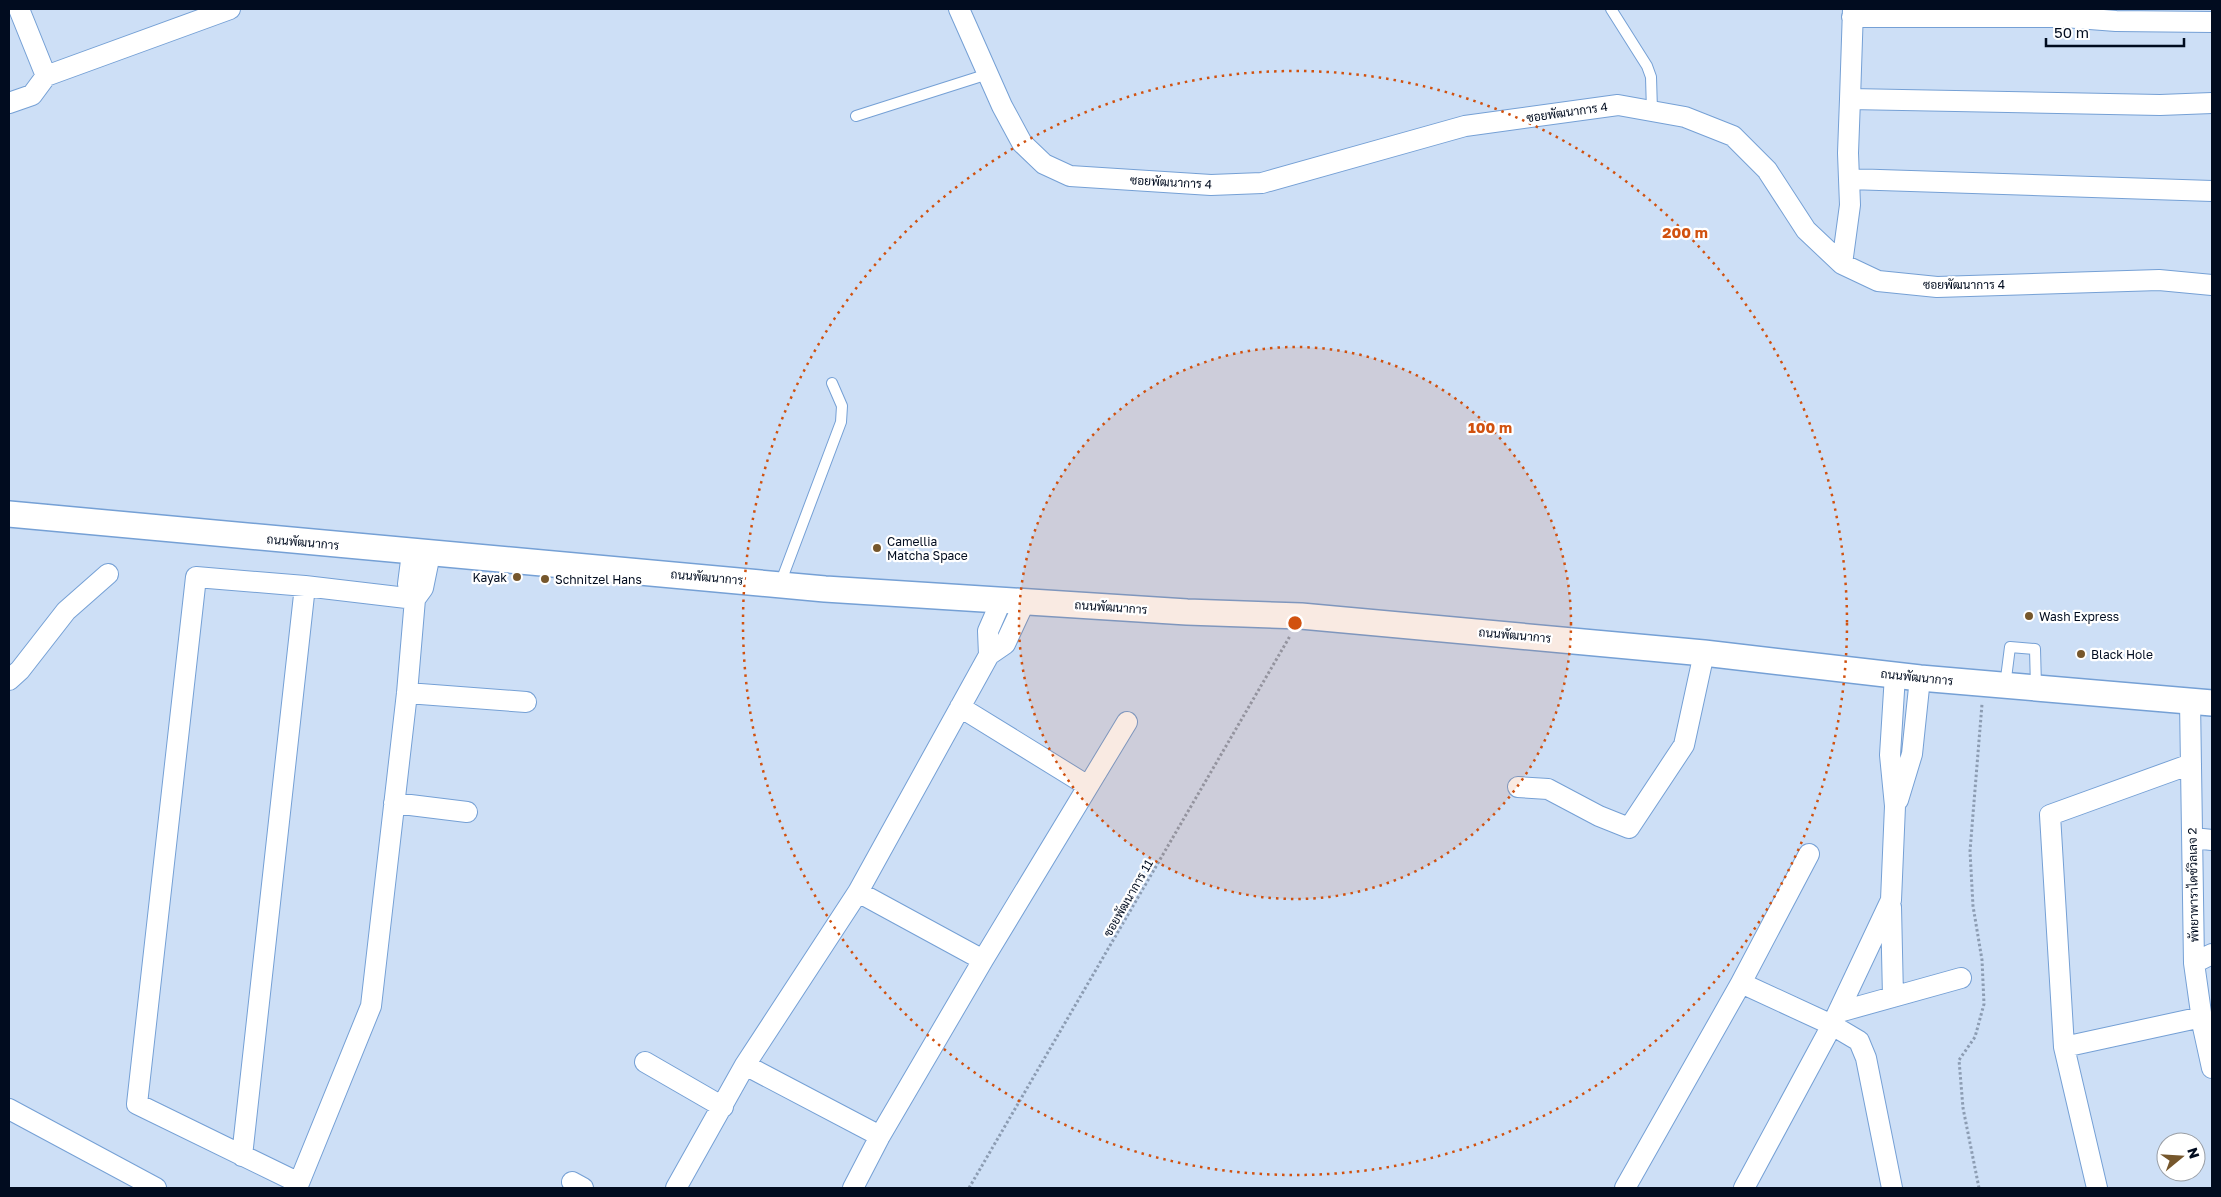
<svg xmlns="http://www.w3.org/2000/svg" width="2221" height="1197" viewBox="0 0 2221 1197" font-family="'Golos Text',Sarabun,sans-serif">
  <style>
    .lines { fill: none; stroke-linecap: round; stroke-linejoin: round }
    .service-casing { stroke: #75a0d5; stroke-width: 12 }
    .minor-casing { stroke: #75a0d5; stroke-width: 22 }
    .tertiary-casing { stroke: #75a0d5; stroke-width: 28 }
    .path { stroke: #8c9cb2; stroke-width: 3; stroke-dasharray: 2.5 2.5; stroke-linecap: butt }
    .service { stroke: #fff; stroke-width: 10 }
    .minor { stroke: #fff; stroke-width: 20 }
    .tertiary { stroke: #fff; stroke-width: 25 }
    .ring { fill: none; stroke: #d1510e; stroke-width: 2.5; stroke-dasharray: 2.5 5 }
    .poi-dot { fill: #76572c; stroke: #fff; stroke-width: 2 }
    .labels { text-anchor: middle; dominant-baseline: central; stroke-width: 4.5; stroke-linejoin: round; paint-order: stroke }
    .street-label { font-size: 12px; fill: #010c1f; stroke: #fff }
    .poi-label { font-size: 12px; fill: #010c1f; stroke: #fff; text-anchor: start }
    .centre { fill: #d1510e; stroke: #fff; stroke-width: 2.5 }
    .ring-label { font-size: 15px; text-anchor: middle; font-weight: bold; fill: #d1510e; stroke: #fff; stroke-width: 4.5; stroke-linejoin: round; paint-order: stroke }
  </style>
  <rect width="100%" height="100%" fill="#cddff6"/>
  <g class="lines">
    <!-- service casing -->
    <g class="service-casing">
      <path id="service" d="M1611 9 1647 66 1651 77 1652 111
        M856 116 988 74
        M780 584 841 422 842 406 832 383
        M2005 686 2010 647 2035 649 2036 687"/>
    </g>
    <!-- minor casing -->
    <g class="minor-casing">
      <path id="minor" d="M959 9 1002 106 1022 143 1044 164 1070 176 1211 185 1262 183 1465 126 1618 105 1685 117 1733 136 1767 170 1806 230 1842 264 1878 281 1937 287 2159 280 2212 285
        M1852 17H2064L2116 21 2212 22
        M46 76 230 9
        M1850 99 1853 9
        M9 103 32 95 46 76 19 9
        M1849 179 2212 191
        M1842 264 1850 205 1848 153 1850 99 2160 105 2212 103
        M412 553 408 584 415 599 423 588 430 554
        M1002 599 988 631 989 655 1005 644 1025 601
        M9 680 20 670 66 611 108 574
        M407 693 526 702
        M2190 701 2194 963 2203 1027 2212 1068
        M960 707 1088 786
        M1518 787 1548 789 1599 816 1629 828 1684 745 1704 653
        M1898 800 1912 754 1920 678
        M394 803 467 812
        M2193 838 2212 840
        M858 892 983 960
        M1891 907 1893 997
        M2194 963 2212 954
        M1741 983 1809 854
        M1839 1012 1961 978
        M2064 1047 2202 1017
        M645 1062 723 1107
        M745 1065 880 1136
        M9 1109 156 1188
        M242 1156 305 586
        M572 1182 583 1188
        M297 1188 299 1183 371 1006 407 693 415 599 305 586 196 577 137 1104 299 1183
        M676 1188 745 1065 858 892 989 655
        M853 1188 880 1136 983 960 1127 722
        M1625 1188 1741 983 1832 1025 1859 1041 1866 1058 1892 1188
        M1744 1188 1832 1025 1891 900 1895 806 1890 755 1895 675
        M2097 1188 2064 1047 2050 815 2191 764"/>
    </g>
    <!-- tertiary casing -->
    <g class="tertiary-casing">
      <path id="tertiary" d="M9 514 825 589 1187 612 1301 616 1704 653 1920 678 2212 703"/>
    </g>
    <!-- path -->
    <path class="path" d="M969 1188 1290 636
      M1979 1188 1963 1108 1959 1060 1975 1037 1984 1004 1982 960 1973 906 1970 851 1982 704"/>
    <!-- service -->
    <use href="#service" class="service"/>
    <!-- minor -->
    <use href="#minor" class="minor"/>
    <!-- tertiary -->
    <use href="#tertiary" class="tertiary"/>
  </g>
  <!-- distance rings -->
  <circle cx="1295" cy="623" r="276" fill="#d1510e" fill-opacity=".12"/>
  <g class="ring">
    <circle cx="1295" cy="623" r="276"/>
    <circle cx="1295" cy="623" r="552"/>
  </g>
  <!-- markers -->
  <g class="poi-dot">
    <circle cx="877" cy="548" r="5"/>
    <circle cx="517" cy="577" r="5"/>
    <circle cx="545" cy="579" r="5"/>
    <circle cx="2029" cy="616" r="5"/>
    <circle cx="2081" cy="654" r="5"/>
  </g>
  <g class="labels">
    <!-- street labels -->
    <g class="street-label">
      <text transform="translate(1567 112) rotate(-8)">ซอยพัฒนาการ 4</text>
      <text transform="translate(1171 182) rotate(3)">ซอยพัฒนาการ 4</text>
      <text x="1964" y="284">ซอยพัฒนาการ 4</text>
      <text transform="translate(303 542) rotate(5)">ถนนพัฒนาการ</text>
      <text transform="translate(707 577) rotate(5)">ถนนพัฒนาการ</text>
      <text transform="translate(1111 607) rotate(4)">ถนนพัฒนาการ</text>
      <text transform="translate(1515 635) rotate(5)">ถนนพัฒนาการ</text>
      <text transform="translate(1917 677) rotate(6)">ถนนพัฒนาการ</text>
      <text transform="translate(2193 885) rotate(-91)">พัทยาพาราไดซ์วิลเลจ 2</text>
      <text transform="translate(1128 898) rotate(-60)">ซอยพัฒนาการ 11</text>
    </g>
    <!-- poi labels -->
    <g class="poi-label">
      <text x="887" y="541">Camellia<tspan x="887" dy="14">Matcha Space</tspan></text>
      <text x="507" y="577" text-anchor="end">Kayak</text>
      <text x="555" y="579">Schnitzel Hans</text>
      <text x="2039" y="616">Wash Express</text>
      <text x="2091" y="654">Black Hole</text>
    </g>
  </g>
  <circle cx="1295" cy="623" r="8" class="centre"/>
  <g class="ring-label">
    <text x="1685" y="238">200 m</text>
    <text x="1490" y="433">100 m</text>
  </g>
  <!-- border -->
  <rect width="2221" height="1197" fill="none" stroke="#010c1f" stroke-width="20"/>
  <!-- north arrow -->
  <g transform="translate(2181 1157) rotate(72)"><circle r="24" fill="#ffffff" stroke="#999ea5"/>
  <path d="M0-4L9 19L0 12L-9 19Z" fill="#76572c"/>
  <text y="-8" font-size="14" font-weight="bold" text-anchor="middle" fill="#010c1f">N</text>
  </g>
  <!-- scale -->
  <path d="M2046 38v8h138v-8" fill="none" stroke="#010c1f" stroke-width="2.5"/>
  <text x="2054" y="38" font-size="15" fill="#010c1f" stroke="#ffffff" stroke-width="4" paint-order="stroke">50 m</text>
</svg>
